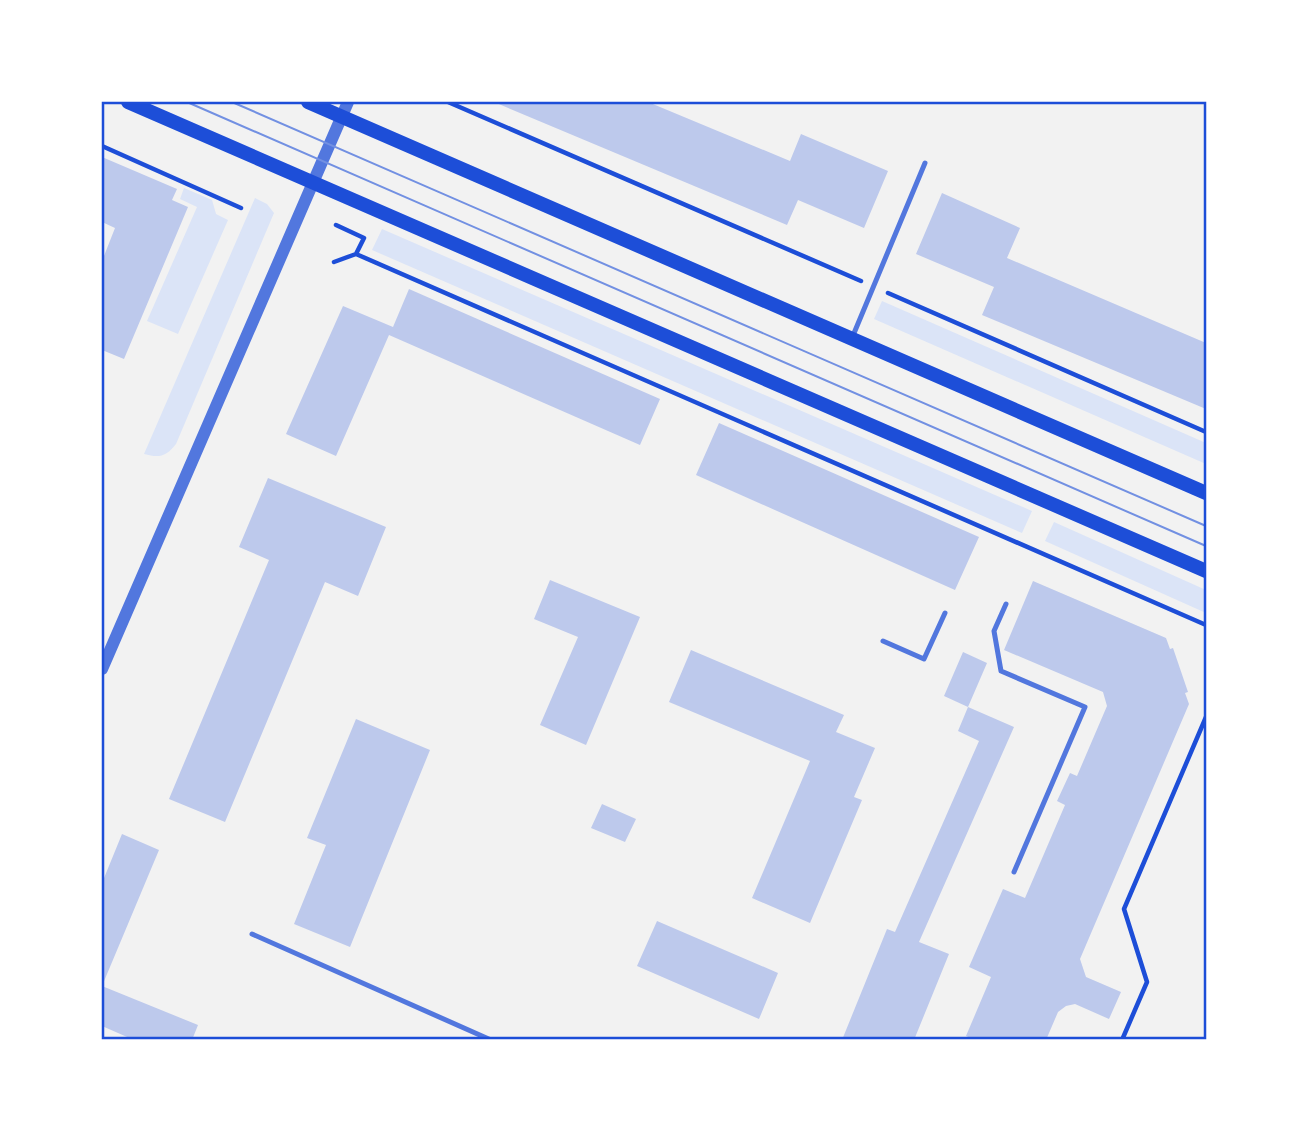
<svg xmlns="http://www.w3.org/2000/svg" width="1308" height="1141" viewBox="0 0 1308 1141" font-family="Barlow,sans-serif">
  <style>
    .green { fill: #dbe4f7 }
    .building { fill: #bdc9ec }
    .lines { fill: none; stroke-linecap: round; stroke-linejoin: round }
    .path { stroke: #1d4ed8; stroke-width: 4.5 }
    .service { stroke: #5277de; stroke-width: 5 }
    .tertiary { stroke: #5277de; stroke-width: 12 }
    .secondary { stroke: #1d4ed8; stroke-width: 14 }
    .tram { stroke: #7290e2; stroke-width: 2 }
    .neatline { fill: none; stroke: #1d4ed8; stroke-width: 2.5 }
  </style>
  <rect width="100%" height="100%" fill="#f2f2f2"/>
  <!-- green -->
  <path class="green" d="M184 188 212 200 216 214 228 220 178 334 147 321 197 207 180 199Z
    M255 198 267 204 274 213 176 444C166 457 159 458 144 454Z
    M382 229 1032 511 1022 533 372 250Z
    M882 301 1206 443V464L874 319Z
    M1054 522 1206 590V613L1045 541Z"/>
  <!-- building -->
  <path class="building" d="M494 102H648L790 161 801 134 888 171 864 228 798 200 787 225Z
    M102 157 177 189 172 200 188 207 124 359 102 350V261L115 228 102 222Z
    M942 193 1020 228 1007 258 1206 343V409L982 315 994 287 916 254Z
    M409 289 660 399 640 445 389 335 336 456 286 434 343 306 393 327Z
    M719 423 979 537 955 590 696 475Z
    M268 478 386 527 358 596 325 582 225 822 169 799 269 560 239 547Z
    M550 580 640 617 586 745 540 725 578 637 534 619Z
    M1033 581 1166 638 1170 649 1173 648 1188 692 1185 693 1189 704 1080 959 1086 977 1121 992 1109 1019 1075 1004 1066 1006 1058 1012 1046 1040H975L966 1036 991 977 969 967 1003 889 1025 898 1065 805 1057 801 1070 773 1077 776 1107 706 1103 692 1004 650Z
    M691 650 844 715 836 732 875 748 854 797 862 800 810 923 752 898 810 761 669 702Z
    M963 652 987 663 968 707 1014 727 919 942 949 954 914 1040H842L887 929 895 932 979 741 958 731 968 707 944 696Z
    M356 719 430 750 350 947 294 924 326 845 307 838Z
    M602 804 636 819 625 842 591 828Z
    M122 834 159 850 102 986 198 1025 192 1040H134L102 1026V883Z
    M657 921 778 973 759 1019 637 966Z"/>
  <g class="lines">
    <!-- path -->
    <path class="path" d="M448 102 861 281
      M102 146 241 208
      M336 225 364 238 356 254
      M334 262 356 254 1206 625
      M888 293 1206 432
      M1122 1040 1147 982 1124 909 1206 717"/>
    <!-- service -->
    <path class="service" d="M852 338 925 163
      M1006 604 994 631 1001 671 1085 707 1014 872
      M883 641 924 659 945 613
      M252 934 491 1040"/>
    <!-- tertiary -->
    <path class="tertiary" d="M102 669 348 102"/>
    <!-- secondary -->
    <path class="secondary" d="M128 102 1206 571
      M308 102 1206 493"/>
    <!-- tram -->
    <path class="tram" d="M187 102 1206 546
      M232 102 1206 526"/>
  </g>
  <!-- border -->
  <rect width="1308" height="1141" fill="none" stroke="#ffffff" stroke-width="206"/>
  <rect x="103" y="103" width="1102" height="935" class="neatline"/>
</svg>
